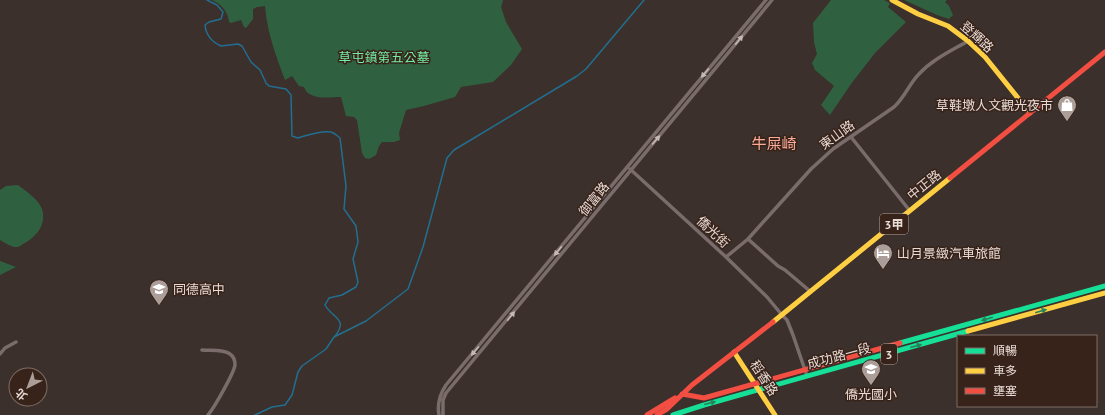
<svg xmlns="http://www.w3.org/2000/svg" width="1105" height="415" viewBox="0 0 1105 415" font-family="'PT Sans','Noto Sans TC',sans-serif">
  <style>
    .green { fill: #2f6141 }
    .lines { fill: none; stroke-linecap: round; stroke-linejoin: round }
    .stream { stroke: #226f91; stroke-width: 1.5 }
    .street { stroke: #7b6c6c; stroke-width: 3.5 }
    .fast { stroke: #16e098; stroke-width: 5 }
    .slow { stroke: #ffcf43; stroke-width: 5 }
    .jam { stroke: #f24e42; stroke-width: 5 }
    .oneway { fill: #c7b9b5 }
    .oneway2 { fill: #268259 }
    .labels { text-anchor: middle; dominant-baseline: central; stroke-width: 3; stroke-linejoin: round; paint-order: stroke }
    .shield { fill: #37231a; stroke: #b3a39c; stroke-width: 1 }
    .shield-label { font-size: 12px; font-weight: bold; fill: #e8dad4 }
    .street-label { font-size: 13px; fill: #e8dad4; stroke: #37231a }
    .park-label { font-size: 13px; fill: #72eda3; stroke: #37231a }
    .poi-label { font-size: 13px; fill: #e8dad4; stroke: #37231a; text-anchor: start }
    .quarter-label { font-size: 15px; fill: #feac9a; stroke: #37231a }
  </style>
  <rect width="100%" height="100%" fill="#3b302b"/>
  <!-- green -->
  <path class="green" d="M212 0H503L501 7 506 22 522 49 511 65 493 82 461 87 455 97 424 106 406 110 399 133 400 140 394 142H382L379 146 376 155 369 159 365 158 362 153 357 120 354 117 346 116 341 97C329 97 309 101 304 87L299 86 292 76 285 80C276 56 267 32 265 6L257 7 253 9V19L246 28 244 27 241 20 231 23 229 22C228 11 221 4 212 0Z
    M831 0H884L890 3 888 7 906 22 875 53 851 84 830 115 821 105 834 86 815 70 812 63 817 54 814 42 813 23Z
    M904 0H947L945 2 949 6 953 15 949 19 937 15Z
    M18 185C26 191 39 200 42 209 47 225 36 237 23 244 21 245 19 247 17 247 12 248 4 242 0 240V190L6 186Z
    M0 261 16 267 0 275Z"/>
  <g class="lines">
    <!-- stream -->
    <path class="stream" d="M207 0 217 5 223 12 221 19 209 22 205 25C206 35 212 42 221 46L238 44 242 46 251 62 260 70 266 83 269 86 286 89 291 95 292 136 298 138C308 135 321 130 331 132 335 133 337 136 340 138L346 186 344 209 356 226 358 242 353 259 358 282 356 287 342 295 329 298 325 305C332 318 349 319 335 336
      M255 415 272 407 285 405 292 395 298 372 302 366 326 349 334 337 366 321 408 289 423 247 447 158 454 150 577 76 586 69 644 0"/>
    <!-- street -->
    <path class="street" d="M851 137 910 211
      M630 169 726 257 767 297 782 315 787 320 793 335 807 376
      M748 239 778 266 785 270 811 292
      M726 257 748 239 811 169 833 149 894 107C905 97 909 84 919 74 933 59 951 51 968 41
      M202 350C210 351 223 349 230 354 233 356 235 360 235 365 234 373 214 408 208 415
      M0 354 5 348 16 342
      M439 415C437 404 440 394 446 385L766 0
      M443 415V400L446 393 772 0"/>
    <!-- fast -->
    <path class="fast" d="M900 343 1105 286
      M673 415 704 405 968 331"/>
    <!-- slow -->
    <path class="slow" d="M892 0 918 14 948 26 968 41 985 57 1030 113
      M773 322 950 178
      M968 331 1105 293
      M734 352 775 415"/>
    <!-- jam -->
    <path class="jam" d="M950 178 1105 52
      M682 394 704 398 900 343
      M647 415 675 398
      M657 415 667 409 692 385 773 322"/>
  </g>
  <!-- one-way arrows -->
  <defs><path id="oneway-solid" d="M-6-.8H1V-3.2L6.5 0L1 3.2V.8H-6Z"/></defs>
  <g class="oneway">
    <use href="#oneway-solid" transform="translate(739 40) rotate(-51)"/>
    <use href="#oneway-solid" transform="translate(705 73) rotate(130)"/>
    <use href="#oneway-solid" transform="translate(656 140) rotate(-49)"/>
    <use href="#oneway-solid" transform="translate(558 251) rotate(129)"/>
    <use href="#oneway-solid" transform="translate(511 316) rotate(-51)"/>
    <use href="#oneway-solid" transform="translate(475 351) rotate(130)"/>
  </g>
  <g class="oneway2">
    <use href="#oneway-solid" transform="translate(1041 311) rotate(-16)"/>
    <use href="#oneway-solid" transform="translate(987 319) rotate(164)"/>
    <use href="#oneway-solid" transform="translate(916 346) rotate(-15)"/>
    <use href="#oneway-solid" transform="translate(710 403) rotate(-15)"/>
  </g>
  <!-- icons -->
  <defs>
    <g id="shop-pin" transform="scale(1)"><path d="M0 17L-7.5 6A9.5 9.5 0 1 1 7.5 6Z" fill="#ab9e99" stroke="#37231a"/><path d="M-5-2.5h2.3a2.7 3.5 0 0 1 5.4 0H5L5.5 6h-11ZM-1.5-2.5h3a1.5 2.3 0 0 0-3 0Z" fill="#fff"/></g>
    <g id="hotel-pin" transform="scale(1)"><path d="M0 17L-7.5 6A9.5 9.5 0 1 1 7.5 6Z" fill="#ab9e99" stroke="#37231a"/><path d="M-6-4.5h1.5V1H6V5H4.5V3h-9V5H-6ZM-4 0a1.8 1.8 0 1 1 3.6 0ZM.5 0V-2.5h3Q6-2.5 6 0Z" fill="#fff"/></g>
    <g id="school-pin" transform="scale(1)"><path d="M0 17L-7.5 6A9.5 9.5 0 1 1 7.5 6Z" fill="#ab9e99" stroke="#37231a"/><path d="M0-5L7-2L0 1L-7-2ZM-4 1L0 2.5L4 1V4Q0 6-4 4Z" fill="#fff"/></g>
  </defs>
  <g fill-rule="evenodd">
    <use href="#shop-pin" x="1067" y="105"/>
    <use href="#hotel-pin" x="883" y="253"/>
    <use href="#school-pin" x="159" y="289"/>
    <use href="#school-pin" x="871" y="369"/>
  </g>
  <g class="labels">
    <!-- shield labels -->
    <g class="shield">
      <rect x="880" y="214" width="28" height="20" rx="3"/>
      <rect x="881" y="344" width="16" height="20" rx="3"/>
    </g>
    <g class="shield-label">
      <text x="894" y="224">3甲</text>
      <text x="889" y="354">3</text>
    </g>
    <!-- street labels -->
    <g class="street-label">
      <text transform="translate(977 37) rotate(42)">登輝路</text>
      <text transform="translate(837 135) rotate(-36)">東山路</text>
      <text transform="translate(924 185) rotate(-39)">中正路</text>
      <text transform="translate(594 199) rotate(-51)">御富路</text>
      <text transform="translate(713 232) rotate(43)">僑光街</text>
      <text transform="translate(839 356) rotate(-15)">成功路一段</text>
      <text transform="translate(764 378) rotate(57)">稻香路</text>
    </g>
    <!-- park labels -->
    <g class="park-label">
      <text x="384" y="57">草屯鎮第五公墓</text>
    </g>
    <!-- poi labels -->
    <g class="poi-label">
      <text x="1053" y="105" text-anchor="end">草鞋墩人文觀光夜市</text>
      <text x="897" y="253">山月景緻汽車旅館</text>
      <text x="173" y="289">同德高中</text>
      <text x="871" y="394" text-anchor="middle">僑光國小</text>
    </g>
    <!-- quarter labels -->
    <g class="quarter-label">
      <text x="774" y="143">牛屎崎</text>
    </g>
  </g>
  <!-- legend -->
  <rect x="957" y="335" width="140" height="72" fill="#37231a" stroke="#7e6c64"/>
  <rect x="965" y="348" width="20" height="6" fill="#16e098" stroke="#7e6c64"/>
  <text x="993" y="355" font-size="12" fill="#e8dad4">順暢</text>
  <rect x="965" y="368" width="20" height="6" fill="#ffcf43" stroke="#7e6c64"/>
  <text x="993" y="375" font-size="12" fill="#e8dad4">車多</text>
  <rect x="965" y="388" width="20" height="6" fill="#f24e42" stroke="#7e6c64"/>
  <text x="993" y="395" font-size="12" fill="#e8dad4">壅塞</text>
  <!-- north arrow -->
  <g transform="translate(28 387) rotate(222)"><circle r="19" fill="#37231a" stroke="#7e6c64"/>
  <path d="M0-3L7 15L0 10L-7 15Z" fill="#ab9e99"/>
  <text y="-6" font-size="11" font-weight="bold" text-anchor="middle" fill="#e8dad4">北</text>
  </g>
</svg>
